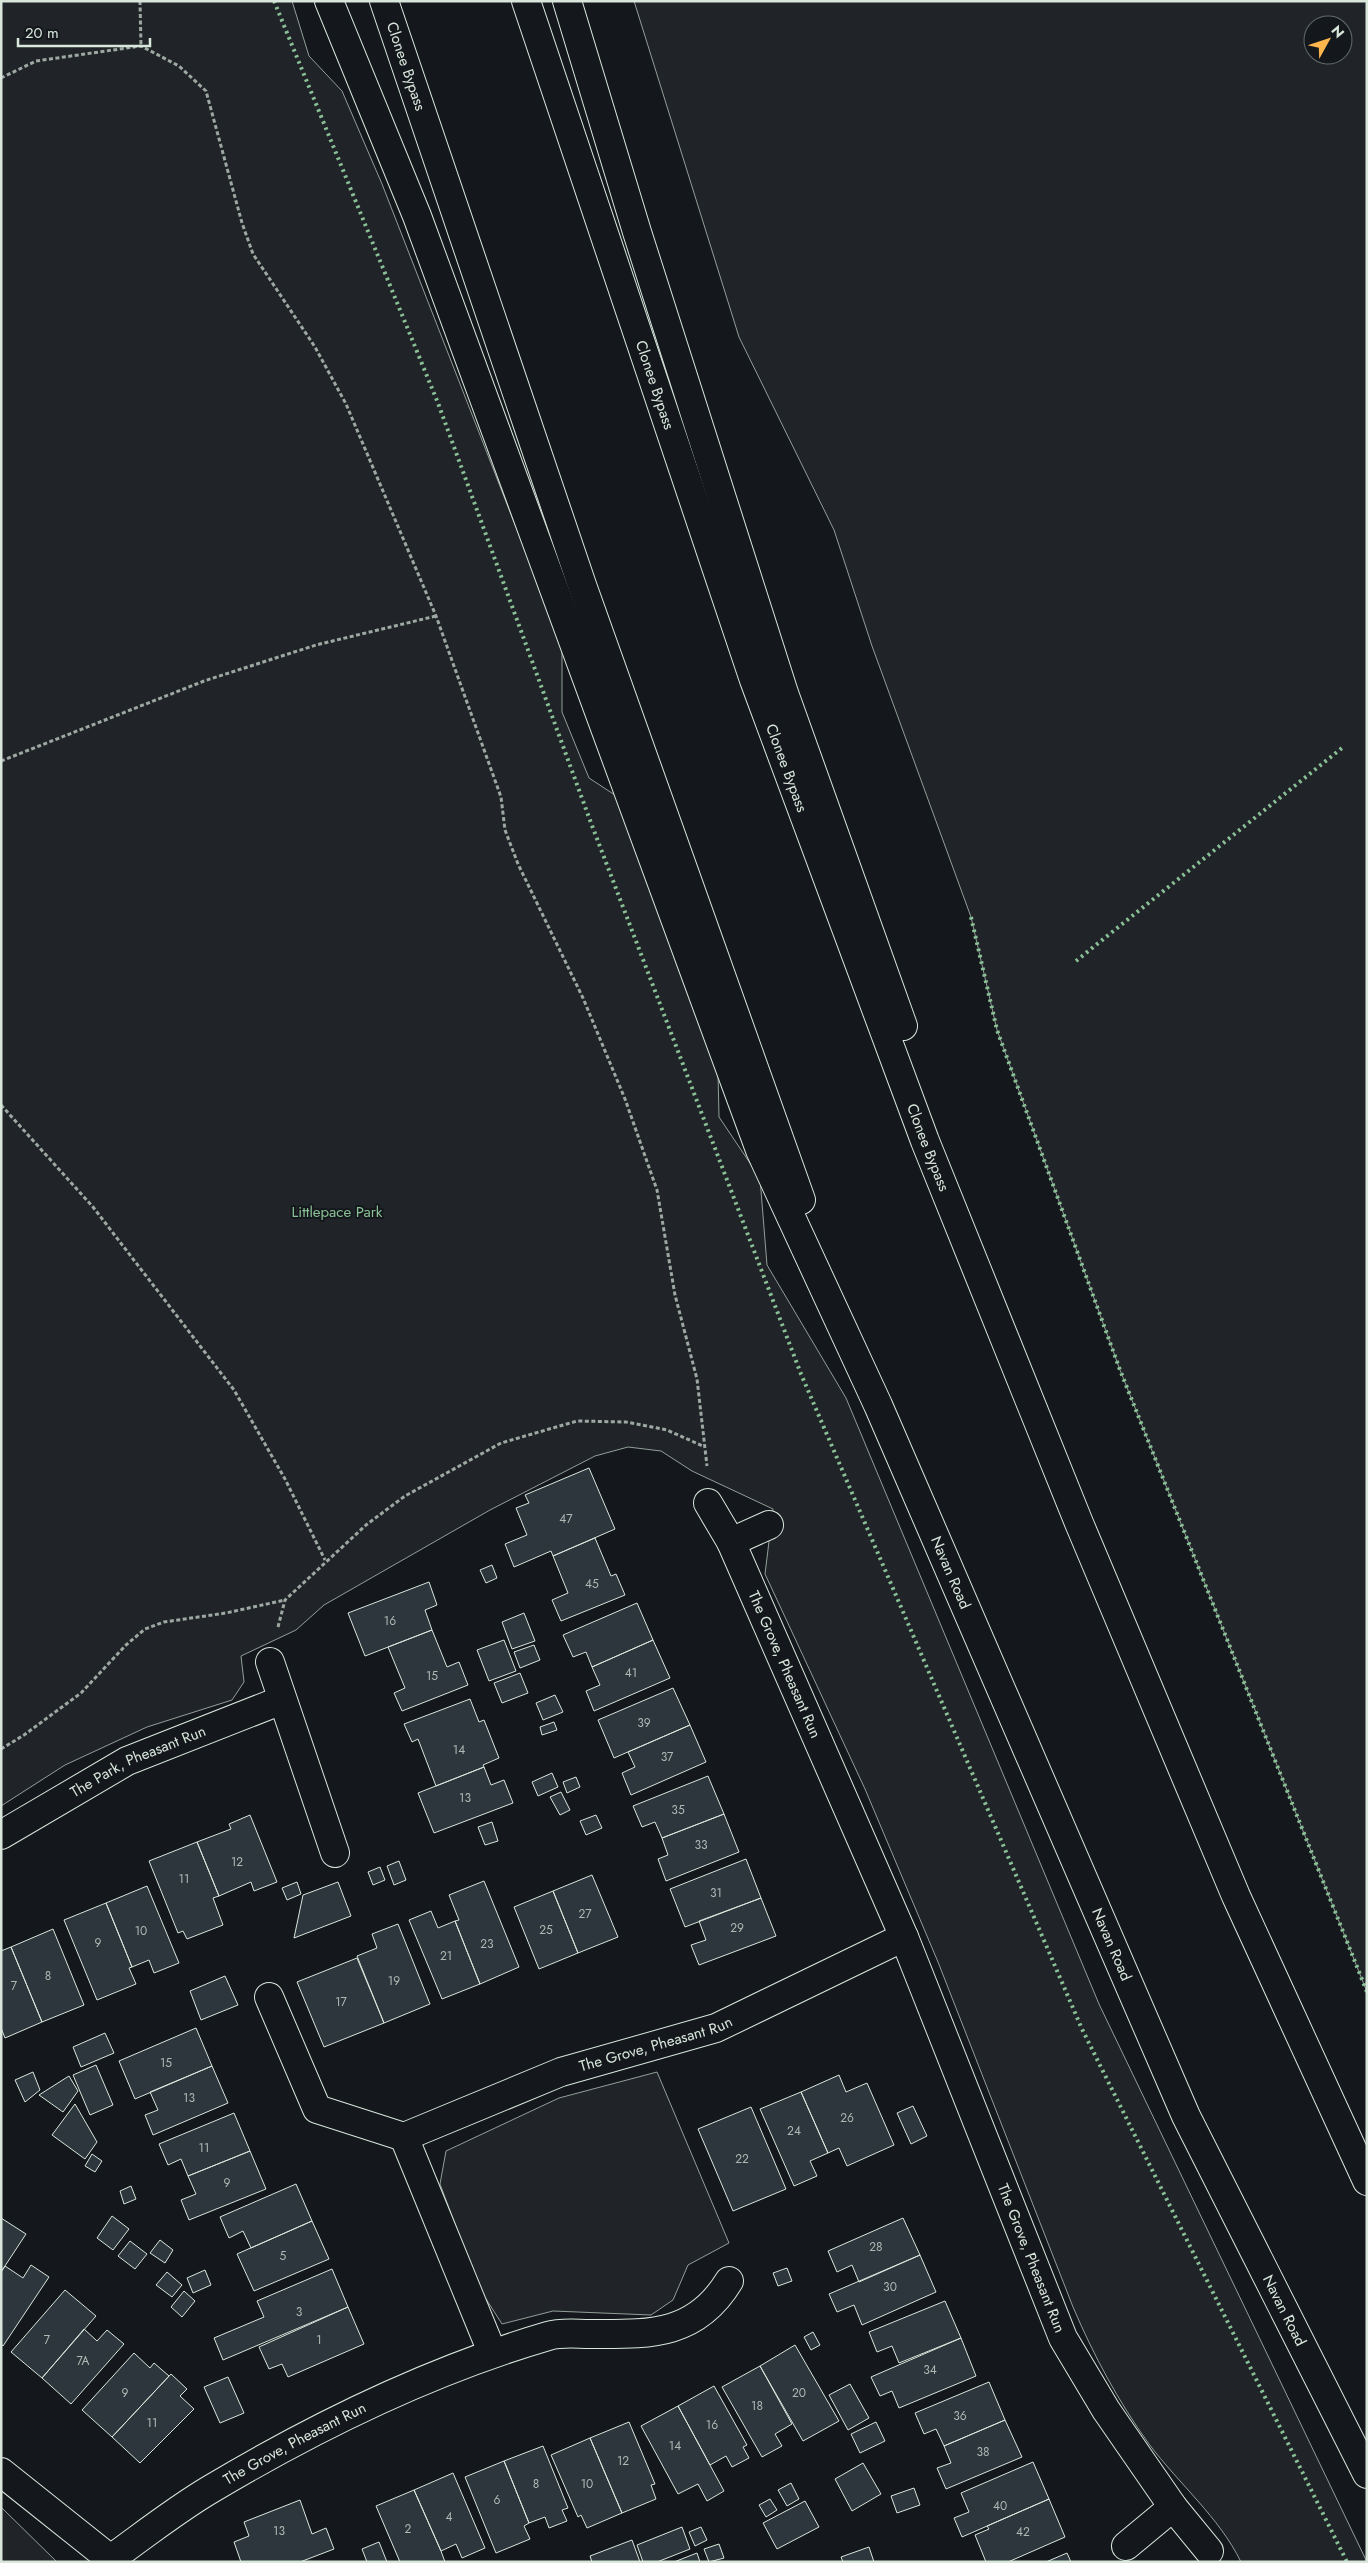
<svg xmlns="http://www.w3.org/2000/svg" width="1368" height="2563" viewBox="0 0 1368 2563" font-family="Jost,sans-serif">
  <style>
    .green { fill: #202428; stroke: #939e99; fill-rule: evenodd }
    .building { fill: #2c363c; stroke: #d8e6dc }
    .lines { fill: none; stroke-linecap: round; stroke-linejoin: round }
    .minor-casing { stroke: #d8e6dc; stroke-width: 30 }
    .highway-casing { stroke: #d8e6dc; stroke-width: 30 }
    .path { stroke: #9da8a2; stroke-width: 3; stroke-dasharray: 4 2.5; stroke-linecap: butt }
    .minor { stroke: #14181c; stroke-width: 28 }
    .highway { stroke: #14181c; stroke-width: 28 }
    .hedge { stroke: #8ac095; stroke-width: 4; stroke-dasharray: 2.5 4; stroke-linecap: butt }
    .labels { text-anchor: middle; dominant-baseline: central; stroke-width: 4; stroke-linejoin: round; paint-order: stroke }
    .number-label { font-size: 12px; fill: #adbab4 }
    .street-label { font-size: 15px; fill: #d8e6dc; stroke: #14181c }
    .park-label { font-size: 15px; fill: #8ac095; stroke: #14181c }
  </style>
  <rect width="100%" height="100%" fill="#14181c"/>
  <!-- green -->
  <path class="green" d="M1 1H292L309 56 342 91 382 184 562 645V712L589 778 621 799 718 1073 719 1117 760 1178 767 1265 846 1398 1099 2004 1367 2562H1241C1219 2517 1179 2484 1149 2444 1118 2401 1094 2356 1073 2307L938 1962 865 1789 765 1574 773 1509 692 1471 661 1451 628 1447 595 1456 490 1510 324 1605 296 1630 241 1656 244 1682 232 1700 147 1727 65 1765 1 1806Z
    M634 1H1367V1992L1120 1370 997 1030 971 917 872 646 834 530 739 337ZM1313 25H1343V55H1313Z
    M657 2072 729 2243 688 2265 673 2300 651 2315 553 2311 502 2324 479 2288 440 2184 446 2151 559 2098Z
    M1 2508H2L57 2562H1Z"/>
  <!-- building -->
  <path class="building" d="M589 1468 615 1529 553 1556 551 1551 514 1567 505 1544 527 1535 516 1508 529 1503 525 1495Z
    M595 1538 611 1576 616 1574 625 1595 561 1621 552 1600 568 1593 553 1556Z
    M492 1565 497 1578 486 1583 480 1570Z
    M429 1582 437 1605 425 1610 432 1630 365 1656 348 1613Z
    M637 1603 653 1640 592 1667 586 1652 573 1657 563 1635Z
    M524 1613 535 1641 512 1649 502 1622Z
    M432 1630 447 1667 459 1662 468 1685 402 1711 394 1693 405 1688 388 1647Z
    M504 1640 516 1671 489 1681 477 1650Z
    M653 1640 670 1678 594 1711 586 1691 600 1685 592 1667Z
    M534 1645 540 1660 520 1668 514 1652Z
    M520 1673 528 1693 502 1703 494 1683Z
    M673 1688 690 1725 614 1758 598 1720Z
    M555 1695 563 1712 543 1720 536 1703Z
    M470 1699 479 1722 484 1720 499 1758 483 1765 484 1767 436 1786 418 1739 412 1742 404 1724Z
    M554 1722 557 1730 542 1735 540 1727Z
    M690 1725 706 1762 631 1795 622 1773 635 1767 628 1752Z
    M484 1767 491 1785 504 1780 513 1803 434 1833 418 1793Z
    M552 1773 558 1787 538 1796 532 1782Z
    M708 1776 724 1814 662 1838 655 1822 642 1827 633 1806Z
    M576 1777 580 1787 567 1793 563 1782Z
    M561 1792 570 1810 560 1815 550 1797Z
    M724 1814 739 1852 666 1881 658 1859 668 1855 662 1838Z
    M250 1815 277 1882 254 1891 251 1882 219 1896 197 1842 231 1829 229 1824Z
    M596 1815 602 1828 586 1835 580 1821Z
    M492 1822 498 1841 485 1845 478 1827Z
    M197 1842 219 1896 213 1898 223 1925 187 1939 183 1931 178 1933 149 1861Z
    M746 1859 761 1898 685 1927 670 1889Z
    M399 1861 406 1880 394 1885 387 1866Z
    M380 1867 385 1880 373 1885 368 1872Z
    M592 1875 618 1937 578 1953 553 1891Z
    M484 1881 519 1967 480 1984 455 1921 459 1920 449 1895Z
    M297 1882 301 1894 287 1900 282 1888Z
    M338 1882 351 1916 294 1938 303 1895Z
    M147 1886 179 1963 154 1973 149 1960 132 1967 106 1903Z
    M553 1891 578 1953 539 1969 514 1907Z
    M761 1898 776 1936 699 1965 691 1945 706 1940 699 1921Z
    M106 1903 132 1967 129 1968 136 1984 97 2000 64 1920Z
    M431 1911 438 1928 455 1921 480 1984 442 1999 409 1920Z
    M398 1924 430 2004 384 2023 357 1956 377 1948 372 1934Z
    M53 1929 84 2005 42 2022 11 1947Z
    M11 1947 42 2022 5 2038 1 2028V1951Z
    M357 1958 384 2023 324 2047 297 1982Z
    M225 1976 238 2005 201 2020 190 1991Z
    M196 2028 212 2066 135 2099 119 2061Z
    M105 2033 114 2053 81 2067 73 2047Z
    M96 2065 113 2105 90 2115 73 2075Z
    M212 2066 228 2103 153 2135 145 2115 158 2110 150 2092Z
    M33 2072 40 2090 25 2102 15 2080Z
    M839 2075 846 2092 867 2083 894 2145 847 2166 839 2148 828 2153 801 2092Z
    M69 2076 78 2091 63 2112 39 2095Z
    M801 2092 828 2153 810 2161 817 2176 794 2186 760 2109Z
    M75 2104 97 2142 85 2159 52 2135Z
    M913 2106 927 2136 911 2144 897 2113Z
    M751 2107 786 2189 733 2211 698 2129Z
    M234 2113 250 2151 188 2176 181 2159 168 2165 159 2144Z
    M250 2151 266 2189 189 2220 181 2200 196 2194 188 2176Z
    M92 2154 102 2161 95 2172 85 2166Z
    M296 2184 312 2221 251 2248 243 2231 229 2238 220 2217Z
    M131 2186 136 2199 124 2204 120 2191Z
    M112 2216 129 2229 113 2250 97 2238Z
    M1 2218 26 2234 1 2272Z
    M903 2218 920 2255 859 2282 852 2265 837 2272 828 2251Z
    M312 2221 329 2259 254 2291 237 2254Z
    M160 2240 173 2250 165 2263 150 2253Z
    M130 2241 147 2254 135 2269 118 2256Z
    M920 2255 936 2292 862 2325 854 2305 837 2312 829 2294Z
    M31 2265 49 2277 3 2346 1 2344V2272L5 2266 23 2278Z
    M787 2268 792 2281 778 2286 773 2273Z
    M332 2269 348 2307 223 2360 214 2338 264 2317 257 2301Z
    M205 2270 211 2285 193 2293 187 2278Z
    M167 2272 182 2285 172 2297 156 2285Z
    M65 2290 96 2316 42 2378 11 2352Z
    M184 2291 195 2301 182 2317 171 2307Z
    M945 2301 961 2338 899 2363 892 2346 877 2352 869 2332Z
    M348 2307 364 2344 288 2377 282 2364 269 2369 259 2347Z
    M84 2329 97 2341 107 2330 124 2344 71 2404 42 2378Z
    M813 2332 820 2345 811 2350 804 2337Z
    M961 2338 976 2376 899 2408 892 2391 880 2396 871 2377Z
    M795 2345 839 2421 803 2441 760 2366Z
    M134 2353 150 2368 154 2363 169 2376 112 2437 82 2410Z
    M760 2366 792 2424 775 2434 782 2446 762 2457 722 2387Z
    M171 2374 187 2389 180 2396 194 2409 140 2463 112 2437Z
    M228 2377 244 2413 220 2423 204 2387Z
    M989 2382 1005 2420 944 2446 936 2429 924 2434 915 2413Z
    M850 2384 869 2418 848 2430 829 2395Z
    M714 2386 747 2445 743 2447 749 2458 732 2467 726 2456 710 2465 678 2406Z
    M678 2406 724 2491 707 2501 698 2484 678 2494 641 2426Z
    M1005 2420 1022 2457 946 2489 937 2468 951 2463 944 2446Z
    M629 2422 655 2484 651 2485 656 2499 622 2513 590 2438Z
    M876 2422 885 2441 860 2453 851 2434Z
    M590 2438 622 2513 587 2528 581 2515 578 2517 551 2455Z
    M543 2446 568 2508 562 2510 567 2521 549 2528 545 2517 529 2523 504 2461Z
    M504 2461 529 2523 524 2526 530 2539 496 2553 465 2477Z
    M1033 2462 1049 2499 962 2537 954 2518 969 2512 961 2493Z
    M863 2463 881 2494 852 2511 835 2479Z
    M453 2473 485 2548 462 2558 456 2544 441 2551 414 2490Z
    M791 2483 799 2499 787 2506 778 2490Z
    M914 2488 920 2505 897 2513 891 2496Z
    M414 2490 441 2551 445 2562H400L376 2506Z
    M770 2499 777 2510 766 2517 759 2505Z
    M1049 2499 1065 2537 1008 2562H986L975 2535 989 2529 987 2526Z
    M300 2500 312 2534 326 2528 334 2549 300 2562H241L234 2542 249 2536 244 2522Z
    M805 2501 819 2527 777 2549 763 2523Z
    M682 2527 690 2549 657 2562H643L637 2545Z
    M701 2527 707 2540 695 2546 689 2532Z
    M632 2540 640 2562H592L590 2556Z
    M379 2542 387 2562H367L362 2549Z
    M719 2544 724 2558 709 2562 704 2549Z
    M869 2547 874 2562H843L841 2557Z
    M697 2553 700 2562H674Z
    M1067 2553 1071 2562H1046Z"/>
  <g class="lines">
    <!-- minor casing -->
    <g class="minor-casing">
      <g id="minor">
        <path id="s1" d="M708 1503 731 1542 904 1937 1063 2338 1106 2410 1173 2507 1209 2551"/>
        <path d="M731 1542 769 1525"/>
        <path d="M270 1662 335 1853"/>
        <path id="s2" d="M1 1835 127 1761 282 1700"/>
        <path id="s3" d="M269 1997 317 2109 404 2137 561 2072 716 2028 904 1937"/>
        <path d="M404 2137 492 2352"/>
        <path d="M1 2472 114 2562"/>
        <path d="M1126 2546 1173 2507"/>
        <path id="s4" d="M112 2558C144 2535 177 2509 211 2489 315 2427 432 2370 548 2336 561 2332 576 2334 590 2334 648 2334 695 2337 729 2281"/>
      </g>
    </g>
    <!-- highway casing -->
    <g class="highway-casing">
      <g id="highway">
        <path id="s5" d="M329 1 417 216 760 1150 878 1405 1186 2116 1367 2474"/>
        <path id="s6" d="M384 1 582 585 801 1200"/>
        <path id="s7" d="M526 1 754 680 925 1141 1079 1523 1236 1896 1367 2181"/>
        <path d="M567 1 637 232 784 693 903 1026"/>
      </g>
    </g>
    <!-- path -->
    <path class="path" d="M140 1 141 46
      M1 78 36 61 141 46 179 66 206 91 242 223 253 254 315 347 346 404 436 616 501 797 505 830 518 864 583 998 625 1099 657 1190 675 1295 697 1379 707 1466
      M1 761 204 681 316 645 436 616
      M1 1105 93 1207 234 1390 285 1479 325 1560
      M278 1627 285 1600 366 1525 405 1496 501 1443 577 1421 626 1422 667 1430 705 1447
      M1 1749 24 1735 81 1693 126 1645 145 1629 164 1622 226 1613 285 1600"/>
    <!-- minor -->
    <use href="#minor" class="minor"/>
    <!-- highway -->
    <use href="#highway" class="highway"/>
    <!-- hedge -->
    <path class="hedge" d="M274 1 438 403 591 823 801 1374 1082 2029 1347 2562
      M971 917 997 1030 1120 1370 1367 1992
      M1076 961 1342 748"/>
  </g>
  <g class="labels">
    <!-- number labels -->
    <g class="number-label">
      <text x="566" y="1519">47</text>
      <text x="592" y="1584">45</text>
      <text x="390" y="1621">16</text>
      <text x="631" y="1673">41</text>
      <text x="432" y="1676">15</text>
      <text x="644" y="1723">39</text>
      <text x="459" y="1750">14</text>
      <text x="667" y="1757">37</text>
      <text x="465" y="1798">13</text>
      <text x="678" y="1810">35</text>
      <text x="701" y="1845">33</text>
      <text x="237" y="1862">12</text>
      <text x="184" y="1879">11</text>
      <text x="716" y="1893">31</text>
      <text x="585" y="1914">27</text>
      <text x="737" y="1928">29</text>
      <text x="546" y="1930">25</text>
      <text x="141" y="1931">10</text>
      <text x="98" y="1943">9</text>
      <text x="487" y="1944">23</text>
      <text x="446" y="1956">21</text>
      <text x="48" y="1976">8</text>
      <text x="394" y="1981">19</text>
      <text x="14" y="1986">7</text>
      <text x="341" y="2002">17</text>
      <text x="166" y="2063">15</text>
      <text x="189" y="2098">13</text>
      <text x="847" y="2118">26</text>
      <text x="794" y="2131">24</text>
      <text x="204" y="2148">11</text>
      <text x="742" y="2159">22</text>
      <text x="227" y="2183">9</text>
      <text x="876" y="2247">28</text>
      <text x="283" y="2256">5</text>
      <text x="890" y="2287">30</text>
      <text x="299" y="2312">3</text>
      <text x="47" y="2340">7</text>
      <text x="319" y="2340">1</text>
      <text x="83" y="2361">7A</text>
      <text x="930" y="2370">34</text>
      <text x="125" y="2393">9</text>
      <text x="799" y="2393">20</text>
      <text x="757" y="2406">18</text>
      <text x="960" y="2416">36</text>
      <text x="152" y="2423">11</text>
      <text x="712" y="2425">16</text>
      <text x="675" y="2446">14</text>
      <text x="983" y="2452">38</text>
      <text x="623" y="2461">12</text>
      <text x="536" y="2484">8</text>
      <text x="587" y="2484">10</text>
      <text x="497" y="2500">6</text>
      <text x="1000" y="2506">40</text>
      <text x="449" y="2517">4</text>
      <text x="408" y="2529">2</text>
      <text x="279" y="2531">13</text>
      <text x="1023" y="2532">42</text>
    </g>
    <!-- street labels -->
    <g class="street-label">
      <text stroke="none"><textPath href="#s6" startOffset="69">Clonee Bypass</textPath></text>
      <text stroke="none"><textPath href="#s7" startOffset="405">Clonee Bypass</textPath></text>
      <text stroke="none"><textPath href="#s7" startOffset="810">Clonee Bypass</textPath></text>
      <text stroke="none"><textPath href="#s7" startOffset="1215">Clonee Bypass</textPath></text>
      <text stroke="none"><textPath href="#s5" startOffset="1691">Navan Road</textPath></text>
      <text stroke="none"><textPath href="#s1" startOffset="179">The Grove, Pheasant Run</textPath></text>
      <text stroke="none"><textPath href="#s2" startOffset="156">The Park, Pheasant Run</textPath></text>
      <text stroke="none"><textPath href="#s5" startOffset="2096">Navan Road</textPath></text>
      <text stroke="none"><textPath href="#s3" startOffset="482">The Grove, Pheasant Run</textPath></text>
      <text stroke="none"><textPath href="#s1" startOffset="822">The Grove, Pheasant Run</textPath></text>
      <text stroke="none"><textPath href="#s5" startOffset="2501">Navan Road</textPath></text>
      <text stroke="none"><textPath href="#s4" startOffset="216">The Grove, Pheasant Run</textPath></text>
    </g>
    <!-- park labels -->
    <g class="park-label">
      <text x="337" y="1212">Littlepace Park</text>
    </g>
  </g>
  <!-- border -->
  <rect width="1368" height="2563" fill="none" stroke="#d8e6dc" stroke-width="5"/>
  <!-- north arrow -->
  <g transform="translate(1328 40) rotate(50)"><circle r="24" fill="#14181c" stroke="#626a69"/>
  <path d="M0-4L9 19L0 12L-9 19Z" fill="#ffb74d"/>
  <text y="-8" font-size="14" font-weight="bold" text-anchor="middle" fill="#d8e6dc">N</text>
  </g>
  <!-- scale -->
  <path d="M18 38v8h132v-8" fill="none" stroke="#d8e6dc" stroke-width="2.5"/>
  <text x="25" y="38" font-size="15" fill="#d8e6dc" stroke="#14181c" stroke-width="4" paint-order="stroke">20 m</text>
</svg>
